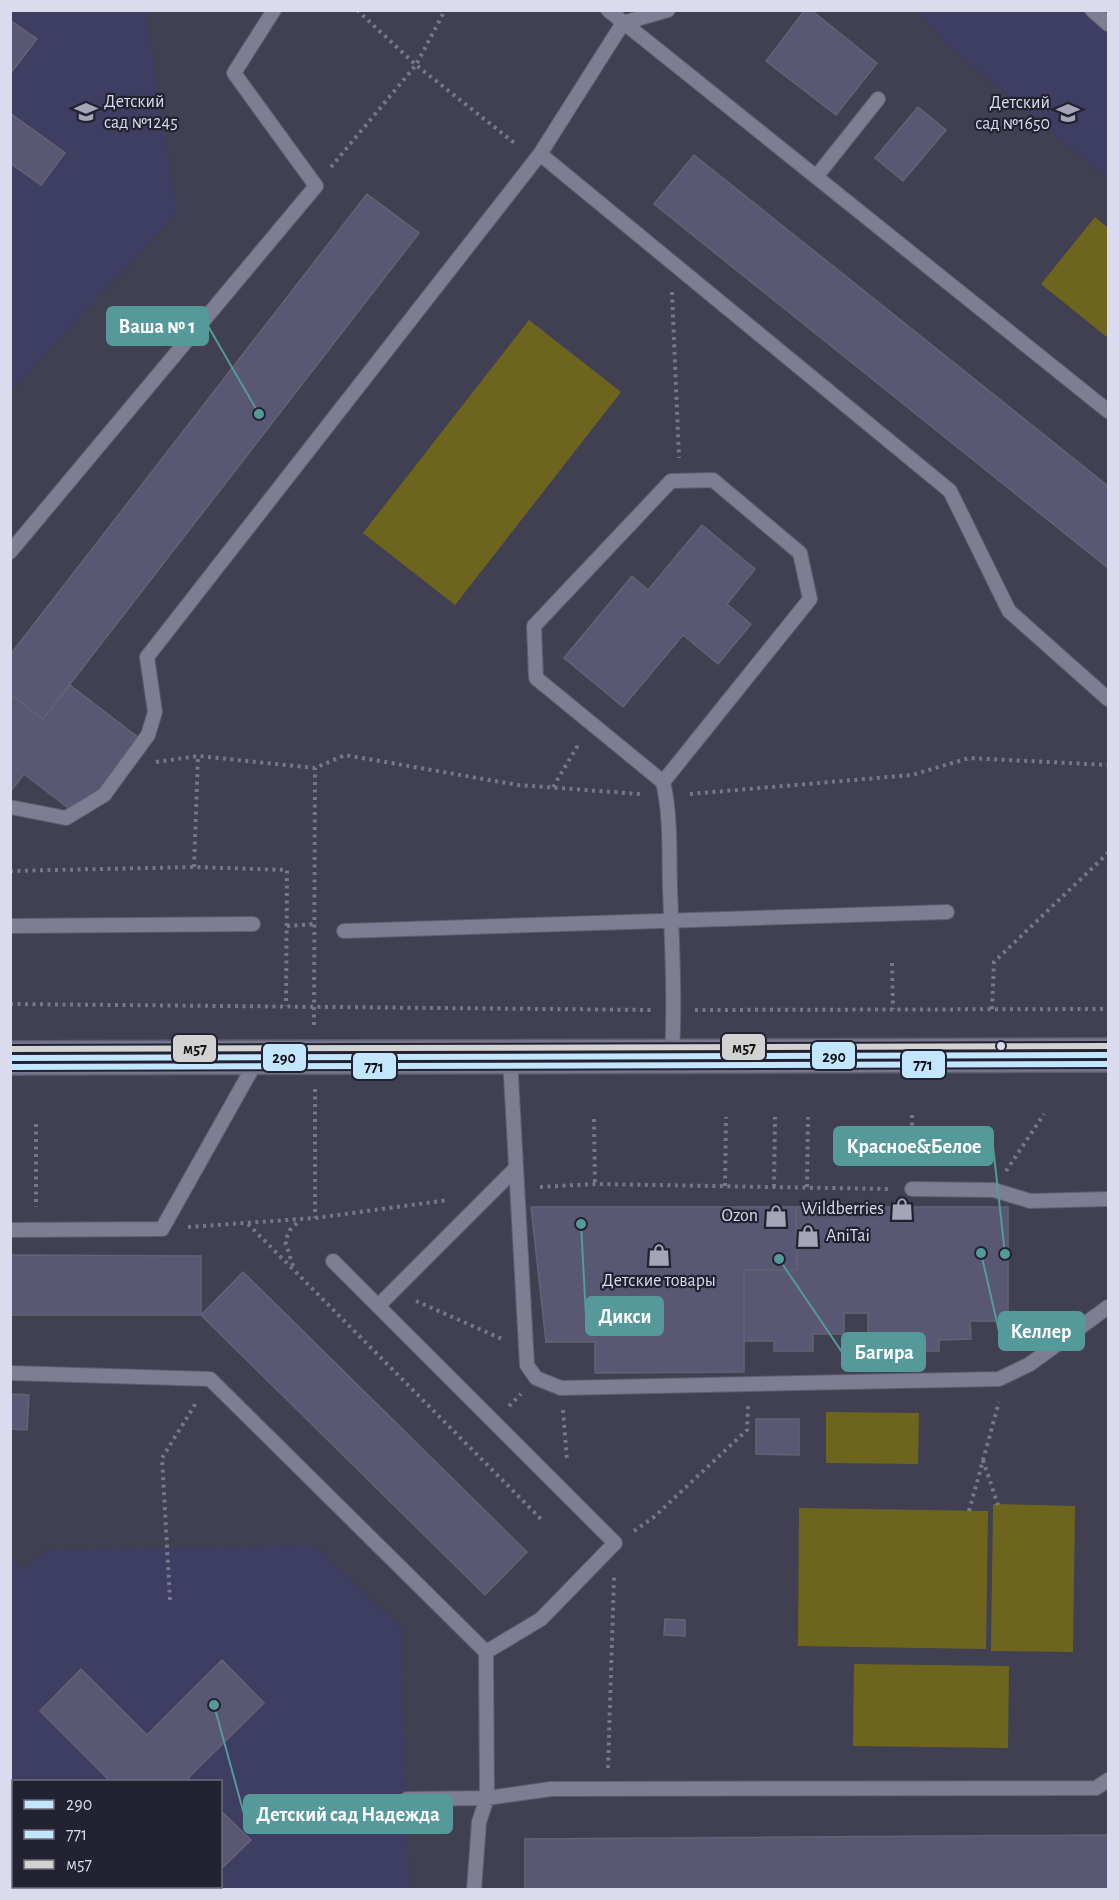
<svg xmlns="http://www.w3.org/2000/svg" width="1119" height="1900" viewBox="0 0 1119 1900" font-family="'Alegreya Sans',sans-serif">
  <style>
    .built { fill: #3e3e62; fill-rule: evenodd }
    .green { fill: #6d651e }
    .building { fill: #5a5775; stroke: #636372; stroke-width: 1.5 }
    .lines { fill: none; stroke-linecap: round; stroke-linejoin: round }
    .lane-casing { stroke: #5d5e6d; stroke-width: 16 }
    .secondary-casing { stroke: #5d5e6d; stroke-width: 36 }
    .path { stroke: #777789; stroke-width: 4; stroke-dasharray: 3 4.5; stroke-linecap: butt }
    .lane { stroke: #7d7d94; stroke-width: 14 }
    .secondary { stroke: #77768f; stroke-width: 33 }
    .bus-1-casing { stroke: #222231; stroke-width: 10 }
    .bus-2-casing { stroke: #222231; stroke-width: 10 }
    .bus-3-casing { stroke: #222231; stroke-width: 10 }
    .bus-1 { stroke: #c2e6ff; stroke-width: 6 }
    .bus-2 { stroke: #c2e6ff; stroke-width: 6 }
    .bus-3 { stroke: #d2d2d2; stroke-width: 6 }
    .bus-dot { fill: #dadbef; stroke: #222231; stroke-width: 2 }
    .labels { text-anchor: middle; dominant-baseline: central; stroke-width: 4.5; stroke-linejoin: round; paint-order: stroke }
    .poi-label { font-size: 18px; fill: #dadbef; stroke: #222231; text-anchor: end }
    .leader { fill: none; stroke: #56999b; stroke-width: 2 }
    .callout-dot { fill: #56999b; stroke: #222231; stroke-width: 2 }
    .callout { fill: #56999b; stroke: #56999b; stroke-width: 2 }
    .callout-label { font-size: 20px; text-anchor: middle; font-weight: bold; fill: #fff }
    .line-badge { stroke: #222231; stroke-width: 2 }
    .pale-badge-label { font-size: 16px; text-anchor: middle; font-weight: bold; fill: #111 }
  </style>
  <rect width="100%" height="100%" fill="#404052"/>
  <!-- built -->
  <path class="built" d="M11 11H146L177 213 11 391Z
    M918 11H1108V180L948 46Z
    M314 1545 402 1628 409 1889H11L10 1557 24 1570 47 1550ZM14 1782H220V1886H14Z"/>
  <!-- green -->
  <path class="green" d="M1095 217 1108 228V338L1041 284Z
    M529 320 621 392 455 605 363 533Z
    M826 1412 919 1413 918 1464 826 1463Z
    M993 1504 1075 1506 1073 1652 991 1651Z
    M799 1508 988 1511 986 1649 798 1646Z
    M854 1664 1009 1666 1008 1748 853 1746Z"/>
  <!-- building -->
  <path class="building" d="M805 10H811L877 63 836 115 766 61Z
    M10 20 37 39 10 74Z
    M918 107 946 130 903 181 875 158Z
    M10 113 65 153 41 185 10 163Z
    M694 155 1108 486V568L654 204Z
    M367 194 419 233 43 719 10 694V655Z
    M702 525 755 569 727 604 751 624 718 664 683 635 623 707 564 658 632 576 648 590Z
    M70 685 140 739 80 817 24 774 10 792V694L43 719Z
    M531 1207H796L797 1270H744V1372L595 1373V1342H546Z
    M796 1207H1008V1321H970L971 1339 939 1340V1351H901V1335H868V1313H844V1334H813V1351H774V1341H744V1270H797Z
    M10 1255 201 1256V1315H10Z
    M243 1272 527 1552 485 1595 201 1315Z
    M10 1394 29 1395 27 1430 10 1429Z
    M756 1419H799V1455L756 1454Z
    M665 1619 685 1620V1636L664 1635Z
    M222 1660 264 1703 188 1778 191 1782H111L40 1711 81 1669 147 1735Z
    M220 1810 251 1840 220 1870Z
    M1108 1835V1890H525V1839Z"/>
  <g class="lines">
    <!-- lane casing -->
    <g class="lane-casing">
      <path id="lane" d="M608 10 1108 411
        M1092 10 1108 24
        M540 154 950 491 1009 611 1108 699
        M816 177 878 99
        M10 552 316 186 234 73 274 10
        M663 782 536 678 534 626 671 481 713 480 800 553 810 599 663 782C671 816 669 854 670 888 672 944 675 1000 672 1055
        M10 807 66 818 104 795 148 735 155 712 147 657 540 154 623 23 668 10
        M10 926 253 924
        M344 931 947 912
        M510 1058 527 1365 536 1378 561 1388 999 1379 1030 1364 1108 1307
        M912 1189 994 1190 1030 1201 1108 1199
        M10 1230 162 1229 257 1060
        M333 1261 615 1543 541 1619 486 1652
        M378 1306 516 1168
        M10 1373 210 1379 486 1652 487 1798 479 1822 474 1890
        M407 1799 487 1798 551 1789 1096 1788 1108 1780"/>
    </g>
    <!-- secondary casing -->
    <g class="secondary-casing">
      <path id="secondary" d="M10 1058 1108 1055"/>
    </g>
    <!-- path -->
    <path class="path" d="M357 10 416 65 517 145
      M331 167 416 65 445 10
      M672 292 679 458
      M156 762 198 756 315 768 345 755 518 785 640 794
      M553 787 580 742
      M690 794 912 775 969 758 1108 765
      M194 867 198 756
      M10 871 194 867 287 870 286 1006
      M287 926 314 924
      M892 963 893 1009
      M10 1004 652 1010
      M992 1009 994 962 1108 853
      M695 1010 1108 1009
      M314 1025 315 768
      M315 1089V1218
      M912 1115V1166
      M594 1119 595 1184
      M36 1124V1207
      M1006 1171 1044 1114
      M725 1186 726 1117
      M540 1187 595 1184 889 1189
      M774 1187 775 1117
      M807 1187 808 1117
      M248 1224 541 1519
      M188 1227 315 1218 449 1200
      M293 1266 285 1241 290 1230 300 1220
      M416 1301 502 1339
      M509 1406 521 1394
      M563 1410 567 1460
      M983 1460 998 1505
      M969 1511 999 1402
      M634 1531 654 1517 747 1430 748 1406
      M170 1600 162 1458 196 1403
      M608 1768 614 1577"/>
    <!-- lane -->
    <use href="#lane" class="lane"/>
    <!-- secondary -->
    <use href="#secondary" class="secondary"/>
    <!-- bus-1 casing -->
    <g class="bus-1-casing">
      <path id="bus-1" d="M10 1058 1108 1055"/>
    </g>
    <!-- bus-2 casing -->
    <g class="bus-2-casing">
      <path id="bus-2" d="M10 1067 1108 1064"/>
    </g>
    <!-- bus-3 casing -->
    <g class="bus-3-casing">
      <path id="bus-3" d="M10 1049 1108 1046"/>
    </g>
    <!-- bus-1 -->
    <use href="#bus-1" class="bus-1"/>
    <!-- bus-2 -->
    <use href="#bus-2" class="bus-2"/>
    <!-- bus-3 -->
    <use href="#bus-3" class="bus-3"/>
  </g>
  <!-- icons -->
  <defs>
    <g id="school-bare" transform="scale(1.8)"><path d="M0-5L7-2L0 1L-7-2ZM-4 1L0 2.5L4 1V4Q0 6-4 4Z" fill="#a4a5b8" stroke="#222231" stroke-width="2.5" paint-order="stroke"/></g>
    <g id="shop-bare" transform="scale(1.8)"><path d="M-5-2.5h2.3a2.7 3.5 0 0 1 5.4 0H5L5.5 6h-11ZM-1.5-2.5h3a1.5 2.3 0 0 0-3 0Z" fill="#a4a5b8" stroke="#222231" stroke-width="2.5" paint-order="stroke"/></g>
  </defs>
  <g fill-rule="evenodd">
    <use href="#school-bare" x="86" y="112"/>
    <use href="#school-bare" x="1068" y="113"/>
    <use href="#shop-bare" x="902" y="1209"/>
    <use href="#shop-bare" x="776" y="1216"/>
    <use href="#shop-bare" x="808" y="1236"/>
    <use href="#shop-bare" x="659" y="1255"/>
  </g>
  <!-- markers -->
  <circle class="bus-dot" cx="1001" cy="1046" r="5"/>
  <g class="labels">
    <!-- poi labels -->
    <g class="poi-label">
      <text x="104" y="102" text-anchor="start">Детский<tspan x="104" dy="21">сад №1245</tspan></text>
      <text x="1050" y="103">Детский<tspan x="1050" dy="21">сад №1650</tspan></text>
      <text x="884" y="1209">Wildberries</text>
      <text x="758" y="1216">Ozon</text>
      <text x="826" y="1236" text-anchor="start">AniTai</text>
      <text x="659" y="1281" text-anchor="middle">Детские товары</text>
    </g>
  </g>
  <!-- callouts -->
  <path class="leader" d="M259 414L208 326M1005 1254L993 1146M581 1224L586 1316M981 1253L999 1331M779 1259L842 1352M214 1705L244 1814"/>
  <g class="callout-dot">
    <circle cx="259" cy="414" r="6"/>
    <circle cx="1005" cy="1254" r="6"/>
    <circle cx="581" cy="1224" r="6"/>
    <circle cx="981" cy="1253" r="6"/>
    <circle cx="779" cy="1259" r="6"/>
    <circle cx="214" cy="1705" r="6"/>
  </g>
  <g class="callout">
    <rect x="107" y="307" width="101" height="38" rx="6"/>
    <rect x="834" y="1127" width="159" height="38" rx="6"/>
    <rect x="586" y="1297" width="77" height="38" rx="6"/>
    <rect x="999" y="1312" width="85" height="38" rx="6"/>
    <rect x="842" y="1333" width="83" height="38" rx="6"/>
    <rect x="244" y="1795" width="208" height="38" rx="6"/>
  </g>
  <g class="callout-label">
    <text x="157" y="333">Ваша № 1</text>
    <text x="914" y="1153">Красное&amp;Белое</text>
    <text x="625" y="1323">Дикси</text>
    <text x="1041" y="1338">Келлер</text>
    <text x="884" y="1359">Багира</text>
    <text x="348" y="1821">Детский сад Надежда</text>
  </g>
  <g class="line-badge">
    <rect x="721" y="1033" width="45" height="28" rx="6" fill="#d2d2d2"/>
    <rect x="172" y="1034" width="45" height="29" rx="6" fill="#d2d2d2"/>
    <rect x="811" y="1041" width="45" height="29" rx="6" fill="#c2e6ff"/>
    <rect x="262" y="1043" width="45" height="29" rx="6" fill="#c2e6ff"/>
    <rect x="901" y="1050" width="45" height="29" rx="6" fill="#c2e6ff"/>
    <rect x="352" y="1052" width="45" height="28" rx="6" fill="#c2e6ff"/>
  </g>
  <g class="pale-badge-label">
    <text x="744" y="1053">м57</text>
    <text x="195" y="1054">м57</text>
    <text x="834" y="1062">290</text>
    <text x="284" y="1063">290</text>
    <text x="923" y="1070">771</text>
    <text x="374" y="1072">771</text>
  </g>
  <!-- border -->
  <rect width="1119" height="1900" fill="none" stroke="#dadbef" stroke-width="24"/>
  <!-- legend -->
  <rect x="12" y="1780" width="210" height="108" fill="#222231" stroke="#6c6c7d" stroke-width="1.5"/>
  <rect x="24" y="1800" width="30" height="9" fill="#c2e6ff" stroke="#6c6c7d" stroke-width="1.5"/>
  <text x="66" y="1810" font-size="18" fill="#dadbef">290</text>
  <rect x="24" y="1830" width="30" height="9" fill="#c2e6ff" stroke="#6c6c7d" stroke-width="1.5"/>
  <text x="66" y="1840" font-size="18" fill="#dadbef">771</text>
  <rect x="24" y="1860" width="30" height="9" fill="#d2d2d2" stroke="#6c6c7d" stroke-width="1.5"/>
  <text x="66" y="1870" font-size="18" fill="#dadbef">м57</text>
</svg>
